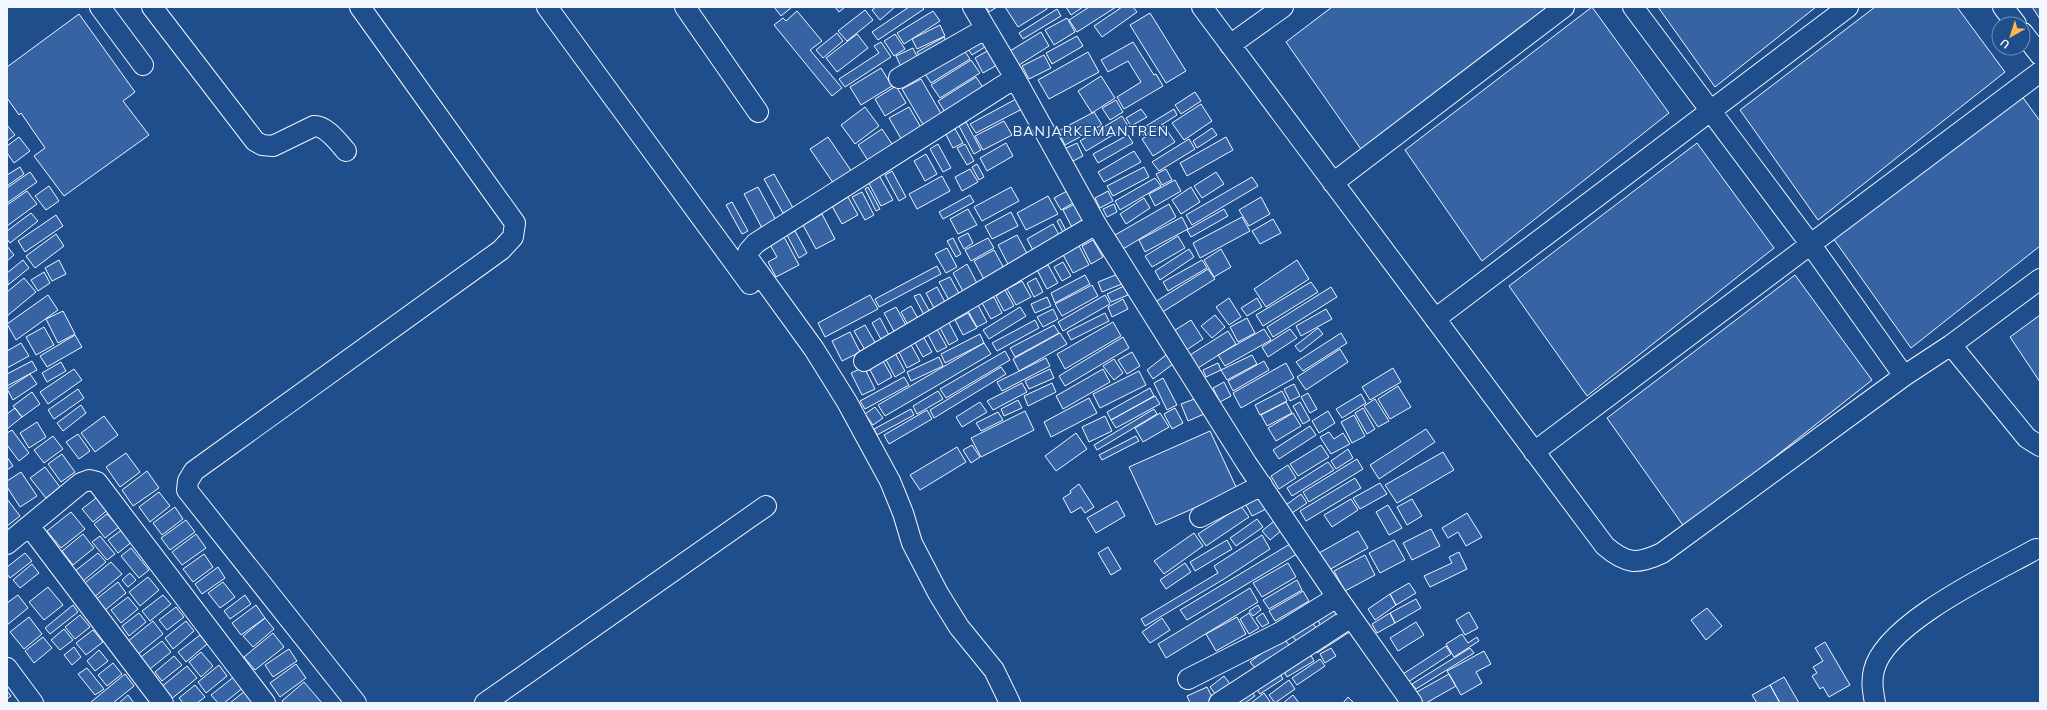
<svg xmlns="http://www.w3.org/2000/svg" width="2047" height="710" viewBox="0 0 2047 710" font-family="Mulish,sans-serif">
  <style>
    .building { fill: #3563a3; stroke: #f2f6ff }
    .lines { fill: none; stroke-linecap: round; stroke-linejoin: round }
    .minor-casing { stroke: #f2f6ff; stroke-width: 22 }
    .minor { stroke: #1f4e8c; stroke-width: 20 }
    .labels { text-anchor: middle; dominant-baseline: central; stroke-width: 3; stroke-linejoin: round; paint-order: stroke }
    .quarter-label { font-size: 14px; letter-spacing: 1px; fill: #f2f6ff; stroke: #1f4e8c }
  </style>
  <rect width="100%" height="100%" fill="#1f4e8c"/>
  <!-- building -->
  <path class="building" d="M774 7H792L781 16Z
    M835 7H845L839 12Z
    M876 7H895L880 20 872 10Z
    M909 7H922L924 9 878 40 872 32Z
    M986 7H997L989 12Z
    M1005 7H1047V9L1018 27Z
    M1066 7H1083L1071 15Z
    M1089 7H1116L1077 32 1069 20Z
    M1122 7H1133L1137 12 1102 37 1094 26Z
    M1332 7H1547L1363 152 1286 42Z
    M1592 7 1669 113 1482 261 1405 150Z
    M1658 7H1816L1715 87Z
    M1875 7H1957L2005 72 1818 220 1740 110Z
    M2032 7H2040V19Z
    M1057 9 1061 16 1023 39 1019 33Z
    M865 10 873 20 847 41 838 31Z
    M797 11 822 41 810 50 842 88 832 96 774 25 783 18 786 21Z
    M933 11 940 21 904 44 897 33Z
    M1150 13 1186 71 1166 83 1130 25Z
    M79 14 135 92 123 101 149 135 64 196 34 156 45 148 21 113 19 115 7 98V67Z
    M1067 18 1075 32 1054 45 1045 30Z
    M940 25 945 36 917 49 912 39Z
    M1041 32 1049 46 1019 65 1010 51Z
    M837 33 843 41 823 58 816 50Z
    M857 34 868 48 837 72 826 58Z
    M895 34 905 49 894 56 884 41Z
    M982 36 988 45 972 55 966 46Z
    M1077 36 1083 46 1052 64 1046 53Z
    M944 37 950 48 923 63 917 52Z
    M881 42 891 57 845 87 839 79 879 53 874 46Z
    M1133 42 1154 75 1156 74 1163 86 1124 109 1117 97 1141 82 1128 61 1108 72 1101 60Z
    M962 47 970 59 931 83 923 71Z
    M913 48 920 63 903 71 896 56Z
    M989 50 997 65 983 73 975 58Z
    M1088 52 1099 72 1049 99 1038 80Z
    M1044 55 1051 68 1029 79 1022 66Z
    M971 60 980 73 940 98 931 85Z
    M881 68 892 86 861 105 850 87Z
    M1101 76 1115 98 1092 113 1078 91Z
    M976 77 986 92 948 117 938 101Z
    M921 79 943 117 925 128 902 89Z
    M896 86 906 103 885 116 875 99Z
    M1195 92 1201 101 1181 114 1175 105Z
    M2021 95 2040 121V246L1911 348 1833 238Z
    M1016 99 1022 109 976 133 970 124Z
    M1116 100 1123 112 1110 120 1102 108Z
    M1201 104 1212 121 1184 140 1172 123Z
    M865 107 879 126 855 144 841 125Z
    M909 107 923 131 903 142 889 118Z
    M1141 109 1147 117 1131 126 1126 118Z
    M1174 109 1177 115 1144 136 1141 129Z
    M1094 112 1102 125 1065 145 1058 131Z
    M1122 116 1128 126 1086 151 1080 141Z
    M1004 121 1012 135 983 150 975 136Z
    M966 122 981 150 974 154 959 126Z
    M7 125 15 135 7 141Z
    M953 125 963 143 953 148 944 131Z
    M1164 126 1175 142 1153 156 1142 139Z
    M1212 128 1217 135 1197 148 1193 141Z
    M882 129 894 147 869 162 858 145Z
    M1128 135 1133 143 1098 163 1093 154Z
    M19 137 30 151 14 163 7 153V146Z
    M828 137 852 172 834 184 810 149Z
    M1226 137 1233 150 1187 176 1180 163Z
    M1189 139 1195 149 1159 171 1152 162Z
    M1006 143 1013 156 987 171 980 158Z
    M1077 143 1083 156 1071 162 1064 149Z
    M1697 143 1774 248 1587 396 1509 286Z
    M938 144 951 168 943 172 930 149Z
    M965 144 974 161 967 165 957 148Z
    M1134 151 1141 162 1104 182 1098 172Z
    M926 154 937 174 925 181 914 161Z
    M977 164 984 177 979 180 972 167Z
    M20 167 24 174 7 186V175Z
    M1144 167 1149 177 1113 196 1107 186Z
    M970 169 978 182 962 191 955 177Z
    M1166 169 1172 180 1162 185 1156 174Z
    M876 170 893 200 881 206 865 176Z
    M892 171 906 197 899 201 885 175Z
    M30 172 37 182 7 203V188Z
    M1216 172 1224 184 1202 198 1194 186Z
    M774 174 793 208 783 213 764 179Z
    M942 176 950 191 917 209 909 194Z
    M1252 177 1258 186 1192 225 1186 215Z
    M1155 178 1161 186 1120 210 1115 201Z
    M1175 180 1181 191 1155 206 1149 194Z
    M49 186 59 201 46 210 35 196Z
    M758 187 777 222 763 230 744 194Z
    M868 187 880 209 876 211 865 189Z
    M1011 187 1019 201 982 221 974 207Z
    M1191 187 1200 202 1181 214 1172 200Z
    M27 191 37 204 7 226V205Z
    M1067 191 1073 203 1061 210 1054 198Z
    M1108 191 1113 201 1100 208 1095 198Z
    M862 192 874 215 865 220 852 197Z
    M970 195 974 202 943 219 939 212Z
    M1048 196 1058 214 1026 230 1017 213Z
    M848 197 858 215 842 224 832 206Z
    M1261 197 1270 214 1249 226 1239 210Z
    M1144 198 1150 208 1126 224 1120 214Z
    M732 202 748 231 742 234 726 205Z
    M1075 204 1087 226 1075 233 1063 210Z
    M1114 204 1117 212 1107 217 1103 209Z
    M1169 204 1176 217 1123 249 1115 235Z
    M968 209 977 225 958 234 950 219Z
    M1224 209 1228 216 1191 237 1187 230Z
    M1011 212 1018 226 992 239 985 226Z
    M31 213 38 221 10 243 7 239V231Z
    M822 214 835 239 816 249 803 225Z
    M56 215 63 226 25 252 18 241Z
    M1182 217 1188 229 1145 252 1139 240Z
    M1242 217 1250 231 1200 258 1193 243Z
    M1060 219 1069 236 1066 238 1057 221Z
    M1273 219 1281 233 1260 244 1252 231Z
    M1053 224 1062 240 1035 254 1027 239Z
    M795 231 807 253 799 258 787 235Z
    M968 233 973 243 964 249 958 238Z
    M56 234 64 246 35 268 26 256Z
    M783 235 799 265 776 277 768 262 777 257 769 243Z
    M1017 235 1030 259 1011 270 998 245Z
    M1178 236 1185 248 1152 267 1145 256Z
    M953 238 961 254 956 257 947 241Z
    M988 238 994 248 971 261 965 250Z
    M1093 240 1103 257 1091 264 1082 246Z
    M1078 244 1089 265 1073 273 1062 253Z
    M7 246 14 255 7 261Z
    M947 248 957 267 946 273 935 254Z
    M1189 249 1194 257 1160 280 1155 271Z
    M1221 249 1231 267 1214 277 1204 260Z
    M994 250 1006 272 986 283 974 261Z
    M23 260 29 268 8 285 7 273Z
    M59 260 66 274 52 281 45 268Z
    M1202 260 1207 268 1168 291 1163 282Z
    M1297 260 1309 279 1266 307 1254 289Z
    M1063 262 1071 276 1062 281 1054 267Z
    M967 264 979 287 965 295 953 273Z
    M1048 265 1058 283 1047 289 1037 270Z
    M937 266 941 274 879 307 875 299Z
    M1208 269 1215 279 1161 313 1155 302Z
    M44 272 50 283 38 291 31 280Z
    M1118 274 1122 284 1102 292 1098 282Z
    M1085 275 1090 284 1055 303 1051 293Z
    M1795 275 1872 380 1685 528 1607 418Z
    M950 277 961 297 950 302 939 282Z
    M24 278 36 292 7 316V292Z
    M1036 278 1043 292 1034 297 1027 283Z
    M1022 281 1031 297 1016 305 1007 289Z
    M1311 282 1318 292 1263 326 1256 315Z
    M1092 285 1098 296 1062 316 1055 304Z
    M1124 286 1128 295 1111 302 1107 294Z
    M937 287 946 304 935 310 926 293Z
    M1331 287 1337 297 1273 337 1267 327Z
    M1005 290 1014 306 1004 311 996 296Z
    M920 294 931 314 925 317 914 296Z
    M48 295 58 310 16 340 7 324Z
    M870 295 878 309 825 337 818 323Z
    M1105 295 1110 304 1063 331 1058 322Z
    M994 297 1002 313 991 319 982 303Z
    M1047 297 1051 306 1035 313 1031 304Z
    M1229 298 1241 317 1229 325 1216 307Z
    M1257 298 1262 307 1247 316 1241 308Z
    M1123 299 1128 309 1112 317 1108 307Z
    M978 305 987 322 977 327 968 311Z
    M911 306 919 320 908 325 901 312Z
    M896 307 907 327 895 333 884 313Z
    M1020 307 1026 316 989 339 983 330Z
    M1053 309 1058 319 1043 327 1037 317Z
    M1326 309 1332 319 1301 336 1296 326Z
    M63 311 75 334 58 343 46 319Z
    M968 313 977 328 963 335 955 320Z
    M1105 313 1109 321 1071 340 1067 332Z
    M1215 315 1225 327 1212 338 1201 326Z
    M2040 315V382L2010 337Z
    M880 318 890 337 882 341 872 323Z
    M1247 318 1255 333 1238 342 1230 327Z
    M1035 320 1039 328 997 351 992 343Z
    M1191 320 1203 339 1185 351 1172 332Z
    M948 321 958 340 949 345 939 326Z
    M1113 322 1121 336 1065 369 1057 354Z
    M934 324 947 347 937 352 925 329Z
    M865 325 876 344 865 350 854 331Z
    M1054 325 1059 333 1015 357 1010 348Z
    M44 327 54 345 36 355 26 337Z
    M1318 328 1323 334 1300 352 1295 346Z
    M1264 329 1271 340 1225 366 1218 355Z
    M1290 329 1297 338 1268 357 1262 347Z
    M1228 331 1236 344 1198 368 1190 355Z
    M850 332 860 352 842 361 832 341Z
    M1060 333 1067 344 1019 371 1013 359Z
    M1341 333 1347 343 1303 371 1296 362Z
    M980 334 984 343 945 363 941 354Z
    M75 335 82 347 47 367 40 356Z
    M923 336 932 352 923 357 914 341Z
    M1123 337 1129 348 1065 386 1059 376Z
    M21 343 29 356 7 368V351Z
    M910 343 920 361 907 368 898 350Z
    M984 343 991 354 885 416 878 405Z
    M1340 349 1348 362 1306 390 1297 377Z
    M1005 351 1010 360 946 398 940 389Z
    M1132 352 1140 366 1127 374 1118 360Z
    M895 353 905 371 895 377 885 358Z
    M1166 355 1173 364 1153 379 1147 370Z
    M1252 355 1257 364 1227 380 1221 370Z
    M939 357 943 366 911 381 907 372Z
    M1046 358 1050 366 1002 391 997 382Z
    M882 359 892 377 878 385 868 366Z
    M1114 359 1123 373 1114 380 1103 366Z
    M32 361 37 370 7 386V374Z
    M1264 361 1269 370 1233 391 1228 381Z
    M61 362 66 371 47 382 42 373Z
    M1218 363 1221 370 1206 377 1203 370Z
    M1286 363 1294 378 1241 408 1233 393Z
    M864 367 875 389 862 395 851 373Z
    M1001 367 1006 374 934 418 930 410Z
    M1393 368 1401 382 1370 400 1362 387Z
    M74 369 82 380 48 404 40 392Z
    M1050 369 1054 378 1029 389 1025 381Z
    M1103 369 1110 382 1063 409 1056 396Z
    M1139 371 1146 385 1100 408 1093 394Z
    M30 374 37 384 13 400 7 389Z
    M904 377 909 385 865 409 860 401Z
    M1163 378 1177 405 1167 410 1154 383Z
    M1224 382 1231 396 1220 402 1213 388Z
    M1022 383 1027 392 993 410 987 401Z
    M1052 383 1056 392 1028 406 1024 396Z
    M1294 384 1300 396 1290 401 1284 389Z
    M1398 386 1411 407 1390 419 1378 399Z
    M1150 388 1154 396 1111 420 1107 412Z
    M78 389 84 398 54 419 48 410Z
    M938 391 943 399 917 414 913 406Z
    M1282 391 1287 401 1260 415 1255 405Z
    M32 392 40 404 22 417 13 406Z
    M1308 393 1317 409 1310 413 1301 397Z
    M1361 394 1366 403 1342 418 1336 409Z
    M1155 396 1160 404 1116 428 1111 420Z
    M1089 398 1097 413 1051 437 1044 422Z
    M1197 398 1204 414 1188 421 1181 404Z
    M1375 399 1389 421 1378 427 1364 406Z
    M1018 400 1022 408 1004 416 1001 409Z
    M980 402 987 412 962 427 956 417Z
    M1286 402 1292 413 1267 426 1261 415Z
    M1300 402 1310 420 1303 424 1293 406Z
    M81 405 86 413 63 431 57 423Z
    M875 407 883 418 873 425 865 414Z
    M15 408 22 417 7 429V414Z
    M1175 408 1183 423 1172 429 1164 414Z
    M1363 408 1375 429 1367 434 1355 413Z
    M911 409 914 415 877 435 874 429Z
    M1154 409 1157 414 1097 450 1094 445Z
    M927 410 932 419 889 444 884 435Z
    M1025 411 1034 430 981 457 971 438Z
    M1328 411 1335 423 1319 433 1312 421Z
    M998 412 1003 420 981 431 976 423Z
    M1160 413 1169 427 1143 442 1135 428Z
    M1293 413 1301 426 1276 441 1268 428Z
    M1354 415 1365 436 1352 443 1341 422Z
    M104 416 118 435 95 452 81 433Z
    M1105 416 1112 431 1089 442 1082 427Z
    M37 422 46 437 29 448 20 433Z
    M1310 426 1316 435 1279 459 1273 450Z
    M1426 429 1435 442 1379 479 1370 465Z
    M12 430 29 453 19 461 7 445V433Z
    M1210 431 1237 489 1156 525 1129 467Z
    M1329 432 1334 439 1343 433 1350 444 1331 454 1320 437Z
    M1076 433 1087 449 1056 471 1045 456Z
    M78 434 90 451 79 459 66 442Z
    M53 436 63 449 44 463 34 450Z
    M1136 436 1139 441 1102 460 1099 455Z
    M972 445 980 457 971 463 963 450Z
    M1321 445 1329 457 1298 476 1290 464Z
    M957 447 966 462 920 490 910 475Z
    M1348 449 1353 458 1336 469 1331 461Z
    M1443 452 1454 470 1397 503 1385 485Z
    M126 453 140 472 120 487 106 467Z
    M62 454 75 472 61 482 48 464Z
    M7 457 13 466 7 470Z
    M1357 459 1363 469 1309 502 1303 492Z
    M1328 462 1334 470 1292 496 1287 488Z
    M1288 465 1296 478 1279 489 1271 476Z
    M45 467 60 487 46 498 30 478Z
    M147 471 159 488 133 506 122 490Z
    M21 472 37 496 20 507 7 487V481Z
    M1355 478 1361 488 1306 521 1300 511Z
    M1380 483 1387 494 1360 509 1353 498Z
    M1079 484 1094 507 1085 513 1081 507 1071 513 1063 498 1071 493 1070 491Z
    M1259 488 1270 507 1252 516 1242 498Z
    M159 492 170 506 150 522 139 507Z
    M1301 494 1307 503 1292 513 1286 505Z
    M100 495 110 508 93 522 82 509Z
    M7 499 20 516 7 526Z
    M1351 499 1358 510 1332 527 1324 515Z
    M1412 499 1422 516 1407 525 1397 507Z
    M1117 501 1125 516 1096 533 1087 518Z
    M1388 505 1402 528 1389 535 1376 512Z
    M1241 506 1249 517 1206 546 1198 534Z
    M175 507 183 519 162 535 153 523Z
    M71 512 85 529 61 548 47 531Z
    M1467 513 1482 537 1466 546 1458 532 1448 538 1442 528Z
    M107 514 119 527 105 538 94 524Z
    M1257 519 1263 527 1236 546 1230 538Z
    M186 520 195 532 170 550 161 538Z
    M1274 521 1282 530 1270 540 1262 531Z
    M123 529 133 541 118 553 108 540Z
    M1431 529 1440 546 1412 560 1403 543Z
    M1358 531 1368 548 1329 570 1319 553Z
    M1194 533 1203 546 1164 574 1154 561Z
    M83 534 94 548 73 565 62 551Z
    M196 534 206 548 182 565 172 552Z
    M1262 535 1270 549 1224 579 1145 626 1141 619 1218 573 1214 566Z
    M100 536 115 554 107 560 92 542Z
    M1227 540 1232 549 1195 571 1190 562Z
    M1394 540 1405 560 1380 573 1369 553Z
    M1290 544 1297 554 1187 620 1180 610Z
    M1108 547 1121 569 1111 575 1098 553Z
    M131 548 149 570 139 578 121 556Z
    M1459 552 1467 569 1430 587 1424 576 1452 563 1449 557Z
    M25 553 32 561 10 578 7 574V567Z
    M98 553 106 562 83 581 75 571Z
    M204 554 213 567 193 582 183 569Z
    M1365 555 1375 575 1345 591 1334 571Z
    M111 562 122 574 92 599 81 586Z
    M1185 563 1191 572 1166 589 1160 580Z
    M1288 563 1296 577 1262 597 1253 583Z
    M32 564 39 573 20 588 13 580Z
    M218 567 225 578 202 594 195 584Z
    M130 573 136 580 128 587 122 580Z
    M148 577 159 590 140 606 129 592Z
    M1297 580 1302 590 1269 609 1263 600Z
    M118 582 126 593 104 611 95 600Z
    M223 582 235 597 220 608 208 593Z
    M1409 583 1416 593 1396 605 1390 594Z
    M48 587 63 605 44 620 29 602Z
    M1250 588 1258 602 1166 658 1158 644Z
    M1303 591 1309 601 1275 621 1269 611Z
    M1390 594 1396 605 1375 620 1368 609Z
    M18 595 28 608 7 625V603Z
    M163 595 171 604 150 621 142 611Z
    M245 595 251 604 230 619 224 611Z
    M128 597 138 609 121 623 111 610Z
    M1416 599 1421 608 1395 623 1390 613Z
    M73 605 78 612 50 634 45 628Z
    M256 605 265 618 241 635 232 623Z
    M1258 605 1261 610 1253 616 1249 611Z
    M176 607 184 617 167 630 159 620Z
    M1337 608 1343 621 1323 632 1318 620Z
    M1707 608 1722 626 1706 640 1691 620Z
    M1469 612 1478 628 1465 635 1456 620Z
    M139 613 146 622 129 636 122 626Z
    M1249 613 1259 628 1249 634 1240 619Z
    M1263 613 1269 623 1262 627 1256 618Z
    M1390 613 1395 623 1377 633 1372 624Z
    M80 615 90 627 75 639 65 627Z
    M29 617 42 634 24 649 10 632Z
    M1237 617 1246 634 1216 651 1206 634Z
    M265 618 274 629 253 647 243 636Z
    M1162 618 1170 630 1150 643 1142 632Z
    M153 621 163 634 137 655 127 642Z
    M186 621 194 631 173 649 165 638Z
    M1311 621 1320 633 1300 646 1291 634Z
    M1416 622 1424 635 1398 651 1390 638Z
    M1345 623 1351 631 1317 653 1311 645Z
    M64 629 73 640 60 650 51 640Z
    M93 630 103 642 86 655 76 643Z
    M273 633 284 647 255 670 244 657Z
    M1462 634 1468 643 1477 637 1479 641 1454 657 1446 644Z
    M200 635 207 644 186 662 178 652Z
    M43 637 52 648 34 663 25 651Z
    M1283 637 1292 649 1259 673 1250 662Z
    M162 641 171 652 150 669 141 657Z
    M1825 642 1850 685 1829 697 1823 687 1820 689 1812 676 1817 673 1813 667 1823 661 1815 648Z
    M1446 646 1451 654 1408 682 1403 674Z
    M74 647 81 657 72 665 64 655Z
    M1331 648 1336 656 1325 663 1320 654Z
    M1470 648 1474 653 1416 689 1412 684Z
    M289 649 297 661 273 677 265 665Z
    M99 650 108 661 95 671 87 661Z
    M1308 650 1314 661 1287 677 1281 666Z
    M1484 651 1491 664 1476 672 1482 683 1461 695 1447 671Z
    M201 652 213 666 201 677 189 662Z
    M174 656 182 665 162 681 155 672Z
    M1320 659 1325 666 1297 685 1292 678Z
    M113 663 122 674 107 686 98 675Z
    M296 664 306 678 280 697 270 683Z
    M219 665 227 676 206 693 198 682Z
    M187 666 197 678 170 700 160 688Z
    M87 668 104 689 95 695 78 674Z
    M1276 668 1283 679 1260 694 1253 683Z
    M125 674 134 686 113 703H92L91 702Z
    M1449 674 1456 686 1426 703H1420L1415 693Z
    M235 676 244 687 224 703H218L211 695Z
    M1224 676 1234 689 1219 699 1210 687Z
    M1784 677 1799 703H1780L1770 685Z
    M1289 680 1295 689 1275 703 1269 695Z
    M304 682 322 703H284L282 701Z
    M195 685 205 697 197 703H183L179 698Z
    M1770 685 1780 703H1757L1752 695Z
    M1207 687 1215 703H1190L1187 696Z
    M1249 688 1255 696 1245 703H1238L1235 698Z
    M7 691 11 696 7 699Z
    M245 691 255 703H230Z
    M1264 693 1271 703H1251Z
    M128 695 134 703H119Z
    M1293 695 1299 703H1283Z
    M1348 697 1354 703H1343Z"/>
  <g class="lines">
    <!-- minor casing -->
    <g class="minor-casing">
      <path id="minor" d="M100 7 143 65
        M152 7 255 141 262 145 273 146 314 126C327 126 338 142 346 151
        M547 7 750 284
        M685 7 758 112
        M973 7 1015 78 1096 224 1247 464 1337 597 1412 703
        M1202 7 1605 546C1626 564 1637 565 1662 553L1904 376 1951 345 2040 279
        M1633 7 1811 245 1904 376
        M2003 7 2016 24
        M2023 33 2040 55
        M1230 45 1283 7
        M899 78 985 29
        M1333 183 1564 7
        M1435 319 1848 7
        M1951 345 2027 438 2040 446
        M864 361 1096 224
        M1534 452 2040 72
        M1200 517 1262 485
        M30 527 163 703
        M7 544 81 483 89 480 97 482 265 703
        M7 668 33 703
        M1188 679 1279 633 1337 597
        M356 703 187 490 188 481 194 471 501 250 513 237 515 223 360 7
        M485 703 766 506
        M1010 703 994 670 959 627 938 593 912 543 903 513 890 481 847 402 814 349 748 258V252L756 243 1015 78
        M1219 703 1351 617
        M1875 703C1873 692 1871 681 1874 670 1885 623 1995 572 2036 549"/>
    </g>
    <!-- minor -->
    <use href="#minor" class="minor"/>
  </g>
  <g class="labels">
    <!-- quarter labels -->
    <g class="quarter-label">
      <text x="1091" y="131">BANJARKEMANTREN</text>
    </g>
  </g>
  <!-- border -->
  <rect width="2047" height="710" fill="none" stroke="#f2f6ff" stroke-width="16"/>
  <!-- north arrow -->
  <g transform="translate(2011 36) rotate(219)"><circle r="19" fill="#1f4e8c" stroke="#7391ba"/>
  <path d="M0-3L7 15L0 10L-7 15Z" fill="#ffb74d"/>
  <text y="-6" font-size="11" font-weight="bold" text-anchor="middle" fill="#f2f6ff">U</text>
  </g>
</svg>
